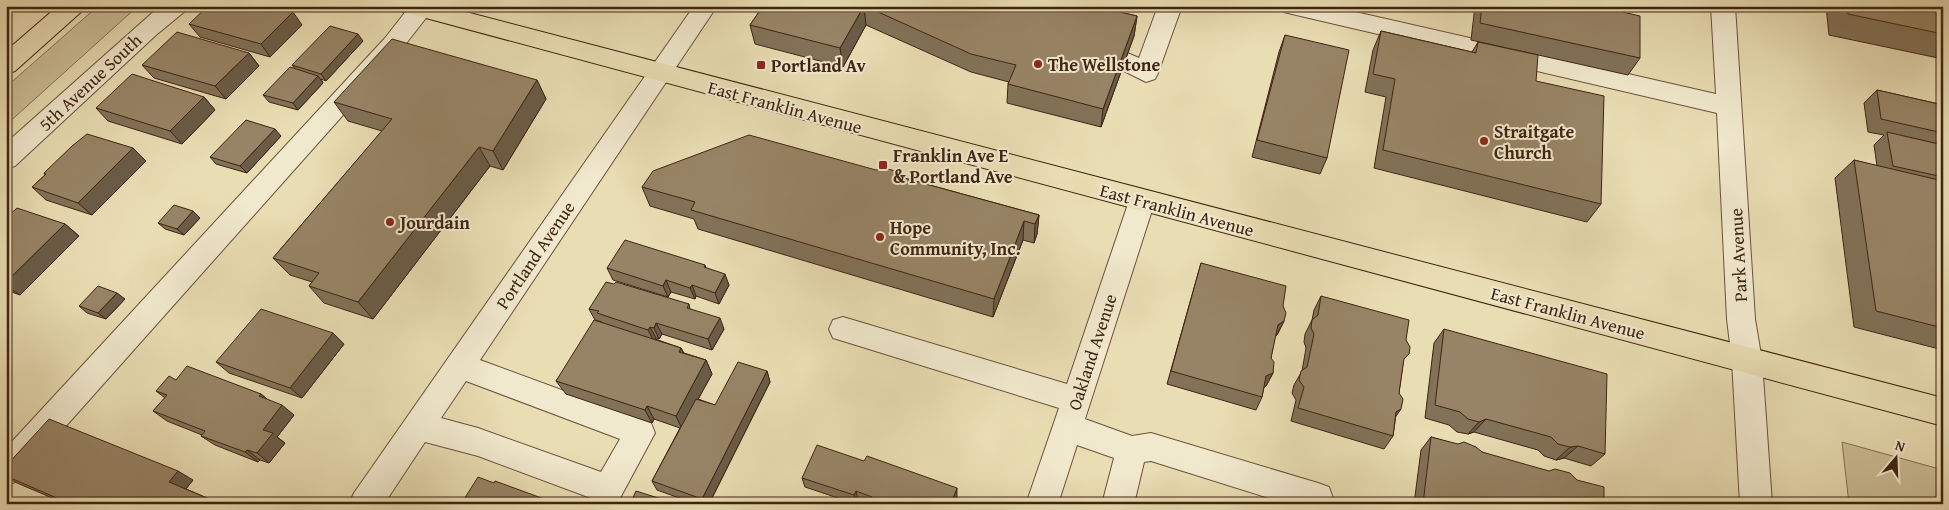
<svg xmlns="http://www.w3.org/2000/svg" width="1949" height="510" viewBox="0 0 1949 510" font-family="'Gentium Book Plus',serif">
  <style>
    .green { fill: #ccbe98; stroke: #867155 }
    .lines { fill: none; stroke-linecap: round; stroke-linejoin: round }
    .minor-casing { stroke: #6a523a; stroke-width: 2 }
    .major-casing { stroke: #3f2412; stroke-width: 2 }
    .highway-casing { stroke: #3f2412; stroke-width: 2 }
    .minor { fill: #f1e9ce; fill-rule: evenodd }
    .major { fill: #e9ddb3; fill-rule: evenodd }
    .highway { fill: #e9ddb3; fill-rule: evenodd }
    .wall { fill: #827258; stroke: #3f2412 }
    .shaded-wall { fill: #6a5c47; stroke: #3f2412 }
    .building { fill: #978466; stroke: #3f2412 }
    .poi-dot { fill: #8f2418; stroke: #f1e9ce; stroke-width: 2 }
    .labels { text-anchor: middle; dominant-baseline: central; stroke-width: 4; stroke-linejoin: round; paint-order: stroke }
    .poi-label { font-size: 18px; font-weight: bold; fill: #3f2412; stroke: #f1e9ce; text-anchor: start }
    .street-label { font-size: 18px; fill: #3f2412; stroke: #f1e9ce }
  </style>
  <rect width="100%" height="100%" fill="#e9ddb3"/>
  <filter id="stains"><feTurbulence type="fractalNoise" baseFrequency=".004" numOctaves="4"/><feColorMatrix values="0 0 0 0 .2 0 0 0 0 .09 0 0 0 0 .02 0 0 0 .5 -.17"/></filter>
  <radialGradient id="worn" r=".72"><stop offset=".6" stop-color="#630" stop-opacity="0"/><stop offset="1" stop-color="#630" stop-opacity=".3"/></radialGradient>
  <!-- green -->
  <path class="green" d="M98 6H138L6 125V87Z
    M1842 442 1943 470V504H1849Z"/>
  <g class="lines">
    <!-- minor casing -->
    <g class="minor-casing">
      <path id="minor" d="M160 6H187L184 12 156 35 15 166 6 169V143Z
        M410 6H431L433 9 401 50 17 481 6 486V448L385 38Z
        M694 6H717L480 360 651 423 655 433 619 500 607 504 478 456 425 442 384 504H349L354 493ZM466 381 620 439 601 472 478 428 441 418Z
        M1158 6H1182L1158 73 1155 79 1146 82 1116 67 1113 61 1116 55 1125 52 1139 58Z
        M1281 6H1329L1716 94 1711 6H1735L1755 319 1762 361 1772 504H1740L1732 361 1727 319 1717 113 1292 14 1284 12Z
        M1142 190 1151 193 1155 201 1085 419 1132 436 1151 433 1318 483 1329 487 1335 504H1288L1151 461 1144 462 1134 504H1102L1114 458 1077 445 1058 504H1026L1059 408 843 341 833 338 829 329 833 320 843 317 1067 384 1129 201 1133 193Z"/>
    </g>
    <!-- major casing -->
    <g class="major-casing">
      <path id="major" d="M400 6H443L1943 398V426L411 14 403 12Z"/>
    </g>
    <!-- highway casing -->
    <g class="highway-casing">
      <path id="highway" d="M58 6H84L81 12 15 71 6 74V51Z"/>
    </g>
    <!-- minor -->
    <use href="#minor" class="minor"/>
    <!-- major -->
    <use href="#major" class="major"/>
    <!-- highway -->
    <use href="#highway" class="highway"/>
  </g>
  <!-- wall -->
  <path class="wall" d="M763 6H1094L1137 16 1134 36 1101 127 1007 103 1008 84 1009 82 971 72 866 25 843 67 755 44 750 25Z
    M1475 6H1597L1640 58 1628 75 1471 40Z
    M1607 6H1634L1630 11Z
    M1826 6H1943V59L1829 35Z
    M189 24 302 25 270 57 200 37Z
    M1381 31 1472 52 1478 42 1536 81 1601 204 1587 222 1374 168 1386 97 1365 92 1373 50Z
    M1285 35 1327 158 1320 174 1252 157 1279 52Z
    M363 41 326 81 321 79 323 83 298 110 269 102 263 95 295 69 292 65Z
    M249 53 259 66 226 99 154 78 142 65Z
    M537 80 546 99 503 170 490 166 373 319 324 303 309 286 312 282 290 275 273 258 382 131 348 121 334 102Z
    M1877 90 1943 105V350L1854 327 1835 178 1854 160 1877 166 1874 145 1884 135 1868 132 1864 103Z
    M204 97 215 110 182 144 108 121 96 108Z
    M281 136 247 173 216 164 210 157Z
    M146 161 92 215 46 200 32 187 45 175 44 173Z
    M904 178 1039 215 1037 234 1034 243 1023 240 993 317 698 229 694 219 650 206 642 187Z
    M6 218 65 224 79 236 20 295 6 290Z
    M200 218 184 235 165 229 158 223Z
    M1201 263 1283 306 1284 321 1277 335 1275 336 1271 358 1273 373 1266 386 1264 387 1262 397 1256 410 1167 384Z
    M705 265 706 268 729 285 719 304 696 296 695 299 671 292 668 297 613 280 607 268Z
    M1321 296 1403 363 1393 436 1384 449 1291 421 1296 400 1292 393 1294 385 1302 371 1306 348 1304 342 1305 334 1312 320 1314 310Z
    M125 299 106 319 87 313 79 306Z
    M689 304 690 309 724 329 712 350 662 334 659 339 656 338 655 339 681 348 684 353 706 360 712 374 698 399 715 405 767 371 770 382 709 504H696L657 490 652 481 680 428 654 419 652 423 566 394 556 381 602 322 595 320 589 309Z
    M1444 329 1605 454 1591 466 1564 458 1556 460 1544 456 1538 450 1474 432 1468 434 1457 432 1449 425 1425 418 1434 343Z
    M344 344 302 398 229 373 216 362Z
    M176 380 261 394 268 400 294 415 277 437 285 443 269 463 260 460 258 462 215 445 201 436 202 435 167 421 153 411 165 398 156 391Z
    M1431 437 1482 452 1604 504H1414L1421 450Z
    M6 466 193 480 186 489 207 498 217 504H54L57 500 17 483 6 477Z
    M802 478 957 497 955 504H868L858 500 856 504 805 487Z"/>
  <!-- shaded-wall -->
  <path class="shaded-wall" d="M864 6 866 25 843 67 840 48Z
    M293 12 302 25 270 57 261 44Z
    M1137 16 1134 36 1101 127 1103 109Z
    M358 34 363 41 326 81 321 74Z
    M249 53 259 66 226 99 215 86Z
    M318 76 323 83 298 110 293 103Z
    M537 80 546 99 503 170 493 151Z
    M204 97 215 110 182 144 170 131Z
    M275 129 281 136 247 173 240 166Z
    M479 147 490 166 373 319 358 302Z
    M133 148 146 161 92 215 78 203Z
    M193 211 200 218 184 235 177 229Z
    M1039 215 1037 234 1034 243 1035 224Z
    M1024 221 1023 240 993 317 994 299Z
    M65 224 79 236 20 295 6 286V282Z
    M725 274 729 285 719 304 715 293Z
    M666 280 671 292 668 297 663 286Z
    M692 285 696 296 695 299 690 288Z
    M117 293 125 299 106 319 98 313Z
    M720 318 724 329 712 350 708 339Z
    M1284 321 1277 335 1271 339 1278 325Z
    M656 323 662 334 659 339 654 328Z
    M650 327 656 338 654 341 648 330Z
    M333 333 344 344 302 398 290 388Z
    M681 348 687 361 679 352Z
    M706 360 712 374 682 429 676 416Z
    M767 371 770 382 709 504H705L702 499Z
    M1273 373 1266 386 1260 389 1266 376Z
    M261 394 273 404 259 396Z
    M282 405 294 415 277 437 285 443 269 463 257 453 263 430Z
    M647 406 654 419 652 423 645 410Z
    M1401 409 1392 422 1396 412Z
    M1486 419 1474 432 1468 434 1479 422Z
    M1578 446 1564 458 1556 460 1570 447Z
    M247 450 260 460 258 462 245 452Z
    M178 471 193 480 184 491 169 482Z
    M957 488V497L955 504H951Z
    M856 491 858 500 856 504 854 495Z
    M207 498 217 504H202Z"/>
  <!-- building -->
  <path class="building" d="M208 6H273L293 12 261 44 189 24Z
    M763 6H864L840 48 750 25Z
    M865 6H1094L1137 16 1103 109 1008 84 1016 65 971 54Z
    M1482 6H1597L1640 16V58L1480 23Z
    M1847 6H1943V34L1848 14Z
    M330 26 358 34 321 74 292 65Z
    M1381 31 1476 53 1478 42 1538 55 1536 81 1604 96 1601 204 1383 150 1395 79 1373 74Z
    M177 32 249 53 215 86 142 65Z
    M1285 35 1349 50 1327 158 1257 140Z
    M392 39 537 80 493 151 479 147 358 302 309 286 319 273 273 258 392 119 334 102Z
    M290 67 318 76 293 103 263 95Z
    M132 74 204 97 170 131 96 108Z
    M1877 90 1943 105V133L1881 119Z
    M246 120 275 129 240 166 210 157Z
    M1887 132 1943 145V177L1893 166Z
    M87 134 133 148 78 203 32 187 46 174 44 173 72 146Z
    M749 135 876 170 883 168 900 172 904 178 1039 215 1035 224 1024 221 994 299 691 210 695 202 642 187 653 171Z
    M1854 160 1943 181V328L1876 311Z
    M174 205 193 211 177 229 158 223Z
    M17 208 65 224 6 282V218Z
    M625 240 705 265 704 267 725 274 715 293 692 285 690 288 666 280 663 286 607 268Z
    M1201 263 1286 286 1283 306 1286 313 1284 321 1278 325 1271 358 1274 362 1273 373 1266 376 1262 397 1171 371Z
    M606 282 614 284 616 282 689 304 687 308 720 318 708 339 656 323 654 328 650 327 648 330 597 313 599 311 589 309Z
    M98 286 117 293 98 313 79 306Z
    M1321 296 1409 320 1406 340 1410 347 1409 354 1404 359 1399 393 1403 399 1401 409 1396 412 1393 436 1298 408 1304 387 1299 380 1301 371 1307 367 1314 334 1311 328 1312 320 1318 315Z
    M261 309 333 333 290 388 216 362Z
    M594 320 681 348 679 352 706 360 676 416 647 406 645 410 556 381Z
    M1444 329 1607 374 1605 454 1578 446 1570 447 1558 444 1551 437 1486 419 1479 422 1468 419 1460 412 1435 405Z
    M738 362 767 371 702 499 652 481 696 399 715 405Z
    M187 366 261 394 259 396 282 405 263 430 273 433 257 453 247 450 245 452 201 436 205 431 153 411 167 395 156 391 169 376 176 380Z
    M49 419 178 471 169 482 207 498 202 504H54L59 499 6 476V466Z
    M1431 437 1458 444 1464 442 1476 447 1482 452 1549 471 1555 469 1570 473 1577 480 1604 487V504H1423Z
    M817 445 864 461 867 456 957 488 951 504H885L871 499 872 497 856 491 854 495 802 478Z
    M478 477 494 483 495 481 558 504H461Z
    M636 491 677 504H630Z"/>
  <!-- markers -->
  <g class="poi-dot">
    <circle cx="1038" cy="64" r="5"/>
    <rect x="756" y="60" width="10" height="10" rx="2.5"/>
    <circle cx="1484" cy="141" r="5"/>
    <rect x="878" y="160" width="10" height="10" rx="2.5"/>
    <circle cx="390" cy="222" r="5"/>
    <circle cx="880" cy="237" r="5"/>
  </g>
  <g class="labels">
    <!-- poi labels -->
    <g class="poi-label">
      <text x="1048" y="64">The Wellstone</text>
      <text x="771" y="65">Portland Av</text>
      <text x="1494" y="131">Straitgate<tspan x="1494" dy="21">Church</tspan></text>
      <text x="893" y="155">Franklin Ave E<tspan x="893" dy="21">&amp; Portland Ave</tspan></text>
      <text x="400" y="222">Jourdain</text>
      <text x="890" y="227">Hope<tspan x="890" dy="21">Community, Inc.</tspan></text>
    </g>
    <!-- street labels -->
    <g class="street-label">
      <text transform="translate(90 82) rotate(-43)">5th Avenue South</text>
      <text transform="translate(785 107) rotate(15)">East Franklin Avenue</text>
      <text transform="translate(1177 210) rotate(15)">East Franklin Avenue</text>
      <text transform="translate(535 255) rotate(-56)">Portland Avenue</text>
      <text transform="translate(1738 255) rotate(-93)">Park Avenue</text>
      <text transform="translate(1568 313) rotate(15)">East Franklin Avenue</text>
      <text transform="translate(1092 352) rotate(-72)">Oakland Avenue</text>
    </g>
  </g>
  <!-- margin -->
  <rect width="1949" height="510" fill="none" stroke="#e9ddb3" stroke-width="25"/>
  <rect x="8" y="8" width="1934" height="495" fill="none" stroke="#3f2412" stroke-width="2.5"/>
  <rect x="12" y="12" width="1924" height="485" fill="none" stroke="#3f2412"/>
  <!-- north arrow -->
  <g transform="translate(1896 458) rotate(19)" stroke="#f1e9ce" stroke-width="4" paint-order="stroke">
  <path d="M0-4L9 19L0 12L-9 19Z" fill="#3f2412"/>
  <text y="-8" font-size="14" font-weight="bold" text-anchor="middle" fill="#3f2412">N</text>
  </g>
  <rect width="100%" height="100%" filter="url(#stains)"/>
  <rect width="100%" height="100%" fill="url(#worn)"/>
</svg>
